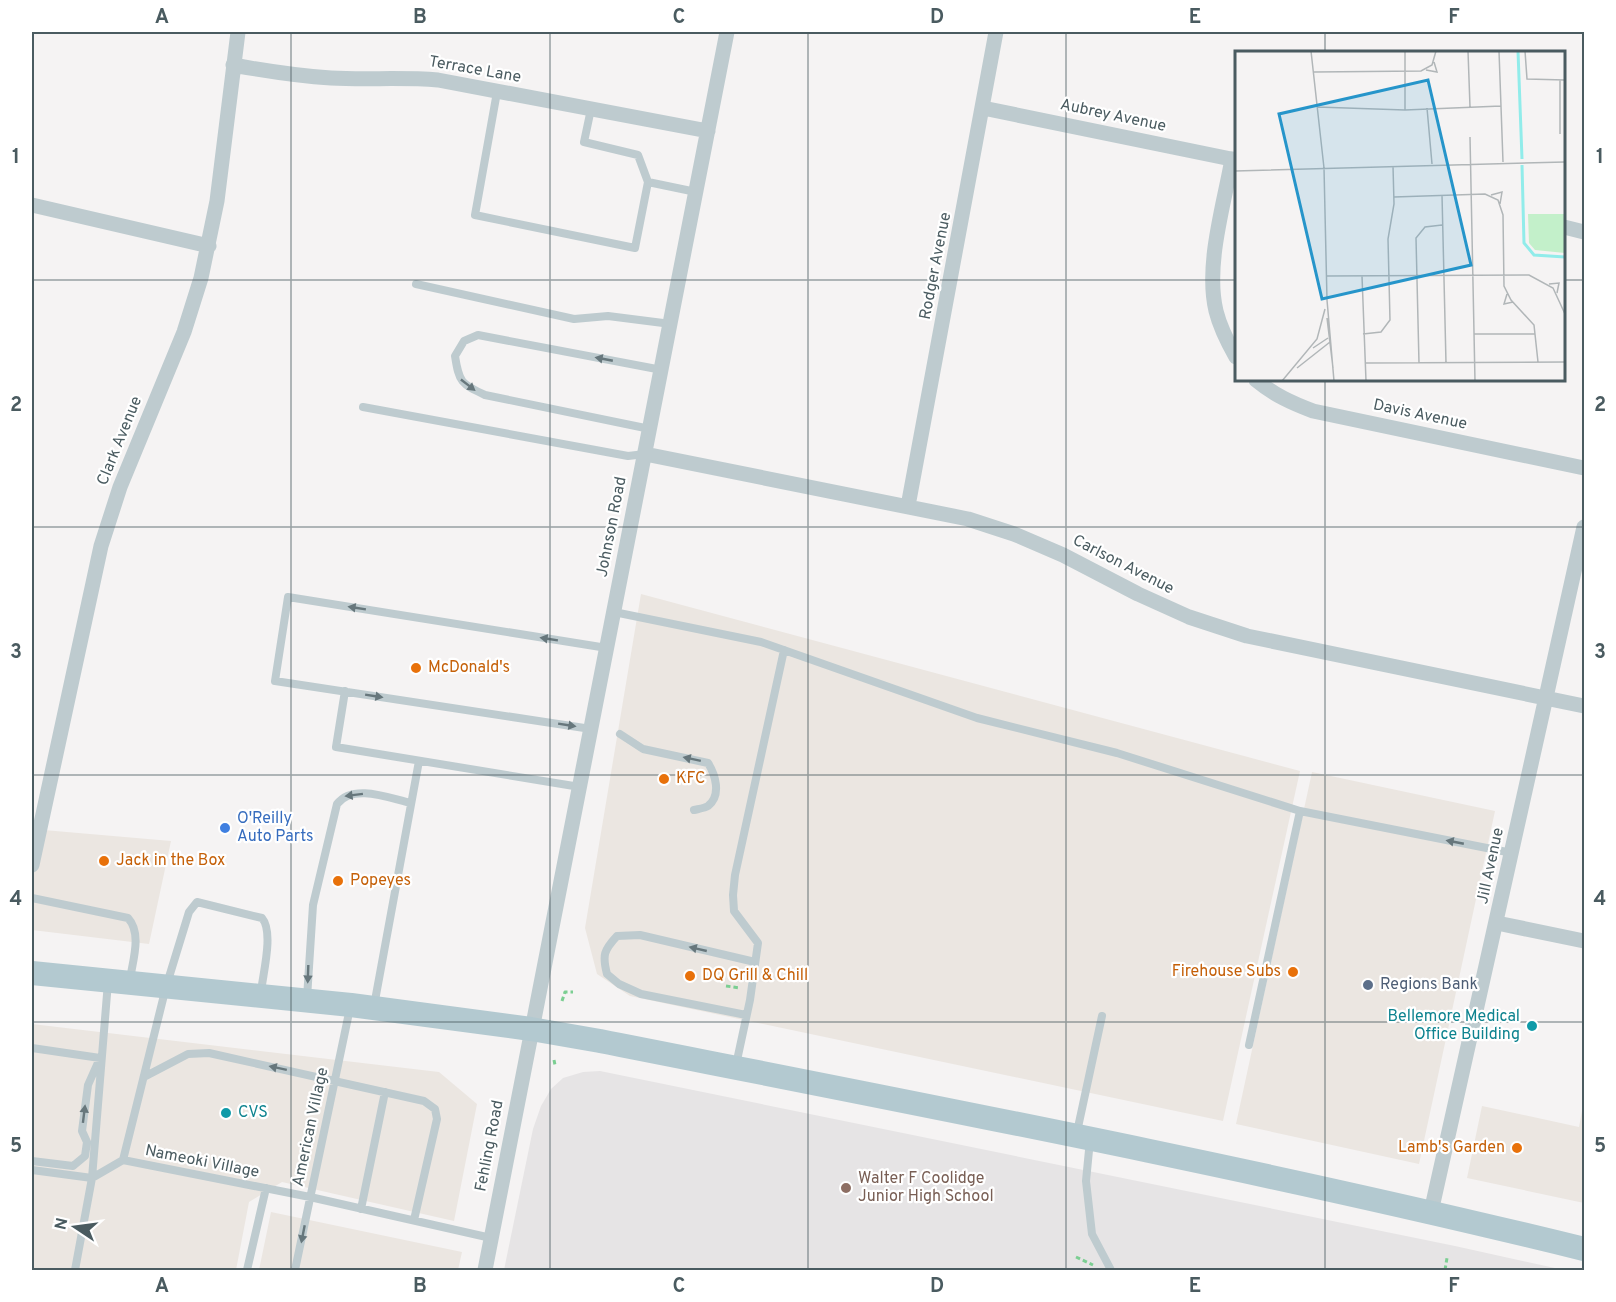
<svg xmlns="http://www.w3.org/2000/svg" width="1616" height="1302" viewBox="0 0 1616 1302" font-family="Overpass,sans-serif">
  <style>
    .commercial { fill: #ebe6e1 }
    .education { fill: #e6e4e5 }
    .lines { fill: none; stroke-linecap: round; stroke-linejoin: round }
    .path { stroke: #7bce92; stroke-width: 3; stroke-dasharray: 4.5 3; stroke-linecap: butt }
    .service { stroke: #becbcf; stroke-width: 8 }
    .minor { stroke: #becbcf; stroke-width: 15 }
    .primary { stroke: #b3c9d0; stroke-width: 24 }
    .oneway { fill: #67777c }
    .grid { fill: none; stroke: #4a5b60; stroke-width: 1.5; stroke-opacity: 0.55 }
    .food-dot { fill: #e8710a; stroke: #fff; stroke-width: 2 }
    .shop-dot { fill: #3f7fe0; stroke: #fff; stroke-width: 2 }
    .service-dot { fill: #5c6f8a; stroke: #fff; stroke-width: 2 }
    .culture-dot { fill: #0f9aa8; stroke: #fff; stroke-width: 2 }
    .education-dot { fill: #8d6e63; stroke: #fff; stroke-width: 2 }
    .labels { text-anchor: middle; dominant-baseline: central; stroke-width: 4.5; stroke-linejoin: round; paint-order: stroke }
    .street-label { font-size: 16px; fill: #4a5b60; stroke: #fff }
    .food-label { font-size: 16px; fill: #c56008; stroke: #fff; text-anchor: start }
    .shop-label { font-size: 16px; fill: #366cbe; stroke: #fff; text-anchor: start }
    .service-label { font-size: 16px; fill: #4e5e75; stroke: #fff; text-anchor: start }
    .culture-label { font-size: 16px; fill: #0d838f; stroke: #fff; text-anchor: end }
    .education-label { font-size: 16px; fill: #785e54; stroke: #fff; text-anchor: start }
    .inset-river { fill: none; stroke: #91ecea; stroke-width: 3 }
    .inset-road { fill: none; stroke: #b1b6b8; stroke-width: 1.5 }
    .view { fill: #2695ca; fill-opacity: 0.15; stroke: #2695ca; stroke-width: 3 }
    .inset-edge { fill: none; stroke: #4a5b60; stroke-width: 3 }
    .neatline { fill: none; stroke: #4a5b60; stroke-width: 2 }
    .grid-label { font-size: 20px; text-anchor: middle; font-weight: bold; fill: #4a5b60 }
  </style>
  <rect width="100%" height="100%" fill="#f5f3f3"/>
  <!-- commercial -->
  <path class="commercial" d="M641 594 1300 771 1223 1121 630 996 597 974 585 928Z
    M1312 772 1495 811 1419 1164 1236 1124Z
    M32 829 171 841 149 944 32 930Z
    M32 1024 439 1072 477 1104 454 1221 282 1182 249 1202 236 1270H32Z
    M1584 1100V1203L1467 1178 1482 1106 1579 1127Z
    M271 1212 462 1252 458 1270H259Z"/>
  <!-- education -->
  <path class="education" d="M600 1071 1455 1246 1564 1270H504L533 1129 541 1106 551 1089 563 1078 583 1072Z"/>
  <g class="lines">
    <!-- path -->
    <path class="path" d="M726 986 740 988
      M562 1001 565 992H573
      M554 1060 555 1065
      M1076 1257 1093 1265
      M1445 1270 1447 1258"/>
    <!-- service -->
    <path class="service" d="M497 92 475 215 635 248 648 182 696 192
      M591 109 584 142 638 155 648 182
      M416 284 574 319 608 316 671 324
      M363 407 628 456 645 454
      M650 429 485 395C461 384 459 382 455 356L464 341 478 335 662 370
      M614 612 761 642 977 718 1117 753 1300 811 1249 1045
      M345 691 336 747 580 787
      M591 729 275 681 288 597 607 648
      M620 734 643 749 708 763C715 774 722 795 708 806 705 808 698 809 694 810
      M1300 811 1512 853
      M32 898 128 918C142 933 133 960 130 979
      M307 998 313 905 337 804C353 783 389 798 411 803
      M374 1006 419 761
      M746 1015 641 994 619 984 607 974C602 955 604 950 617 936L640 935 755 962
      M32 1048 100 1058 88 1085 82 1131 87 1142 85 1156 73 1166 32 1161
      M736 1065 750 1000 758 943 734 911 733 895 735 875 784 650
      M144 1077 188 1054 209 1053 424 1101 435 1109 437 1119 414 1220
      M1077 1132 1102 1016
      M1090 1140 1086 1181 1092 1234 1111 1270
      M123 1160 166 987 189 912 197 902 262 918C274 932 263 973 261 992
      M32 1170 92 1178 123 1160 310 1197 491 1238
      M361 1209 385 1092
      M75 1270 92 1178 108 982
      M247 1270 266 1188
      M295 1270 350 1008"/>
    <!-- minor -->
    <path class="minor" d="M233 65C266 71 298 76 331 78 366 80 402 77 438 80L708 131
      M983 108 1236 160
      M1232 159C1224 205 1205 265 1216 311 1220 327 1228 343 1236 357
      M32 205 209 246
      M1564 227 1584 232
      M1256 380C1274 395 1292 403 1313 411L1584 468
      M645 454 968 519 1014 534 1063 555 1138 594 1189 617 1247 636 1584 706
      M908 506 996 32
      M32 865 101 546 120 487 184 332 201 278 217 201 238 32
      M1497 923 1584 941
      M1431 1212 1584 527
      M485 1270 727 32"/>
    <!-- primary -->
    <path class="primary" d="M32 973 351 1005 531 1029 600 1041C929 1106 1259 1169 1584 1249"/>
  </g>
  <!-- one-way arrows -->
  <defs><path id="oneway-solid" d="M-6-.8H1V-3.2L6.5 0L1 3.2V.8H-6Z" transform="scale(1.5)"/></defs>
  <g class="oneway">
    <use href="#oneway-solid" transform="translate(604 359) rotate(-169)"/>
    <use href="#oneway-solid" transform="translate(468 385) rotate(38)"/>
    <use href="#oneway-solid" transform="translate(357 608) rotate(-171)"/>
    <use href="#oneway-solid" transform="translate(549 639) rotate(-171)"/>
    <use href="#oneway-solid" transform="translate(374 696) rotate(9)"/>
    <use href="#oneway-solid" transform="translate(567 725) rotate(9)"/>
    <use href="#oneway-solid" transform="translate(692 759) rotate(-168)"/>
    <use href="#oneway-solid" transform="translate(354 795) rotate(173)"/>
    <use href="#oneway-solid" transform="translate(1455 842) rotate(-169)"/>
    <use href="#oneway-solid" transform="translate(698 949) rotate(-167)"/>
    <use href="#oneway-solid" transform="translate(308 974) rotate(92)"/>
    <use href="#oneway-solid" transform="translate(278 1068) rotate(-168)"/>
    <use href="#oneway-solid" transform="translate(84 1114) rotate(-83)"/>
    <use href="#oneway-solid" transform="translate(303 1234) rotate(101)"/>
  </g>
  <!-- grid -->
  <path class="grid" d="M291 32V1270M550 32V1270M808 32V1270M1066 32V1270M1325 32V52M32 280H1236M1564 280H1584M1325 380V1270M32 527H1584M32 775H1584M32 1022H1584"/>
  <!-- markers -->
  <g class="food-dot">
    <circle cx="416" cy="668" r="6"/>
    <circle cx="664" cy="779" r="6"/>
    <circle cx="104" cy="861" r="6"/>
    <circle cx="338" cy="881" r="6"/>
    <circle cx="1293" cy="972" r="6"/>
    <circle cx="690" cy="976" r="6"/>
    <circle cx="1517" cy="1148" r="6"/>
  </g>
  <circle class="shop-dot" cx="225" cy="828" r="6"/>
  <circle class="service-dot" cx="1368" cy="985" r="6"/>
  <g class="culture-dot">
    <circle cx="1532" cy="1026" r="6"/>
    <circle cx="226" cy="1113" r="6"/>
  </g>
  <circle class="education-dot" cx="846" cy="1188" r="6"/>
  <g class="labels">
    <!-- street labels -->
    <g class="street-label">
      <text transform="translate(475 70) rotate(10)">Terrace Lane</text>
      <text transform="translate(1113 116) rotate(12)">Aubrey Avenue</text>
      <text transform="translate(936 266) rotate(-79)">Rodger Avenue</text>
      <text transform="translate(1420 415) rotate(12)">Davis Avenue</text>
      <text transform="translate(120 441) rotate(-68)">Clark Avenue</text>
      <text transform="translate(612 527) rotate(-79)">Johnson Road</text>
      <text transform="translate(1123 565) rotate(27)">Carlson Avenue</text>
      <text transform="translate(1491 866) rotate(-78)">Jill Avenue</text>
      <text transform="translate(311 1127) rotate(-78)">American Village</text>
      <text transform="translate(490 1146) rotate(-79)">Fehling Road</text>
      <text transform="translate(202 1162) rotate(11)">Nameoki Village</text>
    </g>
    <!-- food labels -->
    <g class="food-label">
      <text x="428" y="668">McDonald's</text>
      <text x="676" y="779">KFC</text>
      <text x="116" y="861">Jack in the Box</text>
      <text x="350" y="881">Popeyes</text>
      <text x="1281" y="972" text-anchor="end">Firehouse Subs</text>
      <text x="702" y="976">DQ Grill &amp; Chill</text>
      <text x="1505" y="1148" text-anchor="end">Lamb's Garden</text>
    </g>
    <!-- shop labels -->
    <g class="shop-label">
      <text x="237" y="819">O'Reilly<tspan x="237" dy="18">Auto Parts</tspan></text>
    </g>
    <!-- service labels -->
    <g class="service-label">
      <text x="1380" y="985">Regions Bank</text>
    </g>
    <!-- culture labels -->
    <g class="culture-label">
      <text x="1520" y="1017">Bellemore Medical<tspan x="1520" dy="18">Office Building</tspan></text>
      <text x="238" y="1113" text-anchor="start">CVS</text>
    </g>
    <!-- education labels -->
    <g class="education-label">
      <text x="858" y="1179">Walter F Coolidge<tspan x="858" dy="18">Junior High School</tspan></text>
    </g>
  </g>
  <!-- overview -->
  <g transform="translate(1235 51)">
    <rect width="330" height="330" fill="#f5f3f3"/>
    <path d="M293 163H330V202L300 199 294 192Z" fill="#c3f0ca"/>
    <path class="inset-river" d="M283 0 287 108M287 114 289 192 299 204 330 206"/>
    <path class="inset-road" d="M76 0 89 117 92 249 99 330M170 0V59M233 0 235 56M264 0 268 111M290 0 292 28 330 29M191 19 202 21 199 11M79 21 186 20 197 14 201 0M82 56 170 59 266 55M192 57 197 113M325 83V29M235 86 240 330M0 120 330 111M207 144 211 312M256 144 267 141 265 153M159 146 250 143 263 149 268 164 269 235 276 249 299 274 303 311M92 225 294 224 318 237 330 263M127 225 131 330M314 233 324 232 322 242M272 243 269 253 278 251M92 267 98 317M128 283 146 281 155 269 153 188 159 153 158 115M239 283H300M78 297 93 287M130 312 330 311M184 312 181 187 190 176 207 174M62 317 95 291M47 330 82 288 90 258"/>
    <path class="view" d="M193 29 236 214 87 248 44 63Z"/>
    <rect width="330" height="330" class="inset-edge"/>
  </g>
  <!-- border -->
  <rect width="1616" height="1302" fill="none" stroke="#ffffff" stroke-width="66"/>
  <!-- north arrow -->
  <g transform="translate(75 1227) rotate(283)" stroke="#ffffff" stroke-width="4.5" paint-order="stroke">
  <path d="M0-4.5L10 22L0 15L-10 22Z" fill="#4a5b60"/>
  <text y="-9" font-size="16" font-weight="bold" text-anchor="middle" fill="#4a5b60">N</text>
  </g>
  <rect x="33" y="33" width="1550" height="1236" class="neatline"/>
  <g class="grid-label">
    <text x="162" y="23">A</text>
    <text x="420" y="23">B</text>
    <text x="679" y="23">C</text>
    <text x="937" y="23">D</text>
    <text x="1195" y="23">E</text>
    <text x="1454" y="23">F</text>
    <text x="16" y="163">1</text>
    <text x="1600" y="163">1</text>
    <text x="16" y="411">2</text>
    <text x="1600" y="411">2</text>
    <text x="16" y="658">3</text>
    <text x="1600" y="658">3</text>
    <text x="16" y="905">4</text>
    <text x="1600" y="905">4</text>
    <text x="16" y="1152">5</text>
    <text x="1600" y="1152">5</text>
    <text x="162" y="1292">A</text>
    <text x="420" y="1292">B</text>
    <text x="679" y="1292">C</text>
    <text x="937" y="1292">D</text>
    <text x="1195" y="1292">E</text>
    <text x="1454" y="1292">F</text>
  </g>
</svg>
